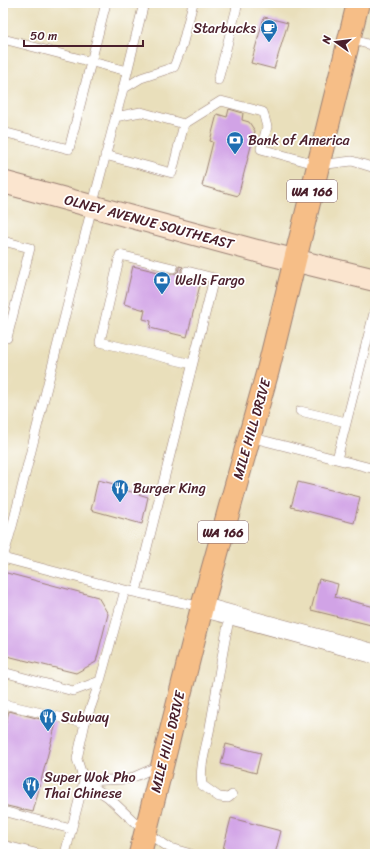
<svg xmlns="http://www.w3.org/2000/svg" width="378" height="857" viewBox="0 0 378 857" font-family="Sriracha,sans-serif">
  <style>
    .building { fill: #d1a3e6 }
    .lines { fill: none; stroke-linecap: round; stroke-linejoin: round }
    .lane-casing { stroke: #9a7f73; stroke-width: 10 }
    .street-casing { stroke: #9a7f73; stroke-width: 20 }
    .secondary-casing { stroke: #9a7f73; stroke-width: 24 }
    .primary-casing { stroke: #9a7f73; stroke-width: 24 }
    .lane { stroke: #fff; stroke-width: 9 }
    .street { stroke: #fff; stroke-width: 19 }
    .secondary { stroke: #fbe5cf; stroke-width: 22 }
    .primary { stroke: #f6be87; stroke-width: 22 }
    .labels { text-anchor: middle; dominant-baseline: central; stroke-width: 3.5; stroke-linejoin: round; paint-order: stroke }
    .shield { fill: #fff; stroke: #80626b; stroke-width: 1 }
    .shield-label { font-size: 13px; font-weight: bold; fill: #4a1f2b }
    .poi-label { font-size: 14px; fill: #4a1f2b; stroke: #fff; text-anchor: start }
    .street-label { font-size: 14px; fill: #4a1f2b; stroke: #fff }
  </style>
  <rect width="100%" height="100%" fill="#fff"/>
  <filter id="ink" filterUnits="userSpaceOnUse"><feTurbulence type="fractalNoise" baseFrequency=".025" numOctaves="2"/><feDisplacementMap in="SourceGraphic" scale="8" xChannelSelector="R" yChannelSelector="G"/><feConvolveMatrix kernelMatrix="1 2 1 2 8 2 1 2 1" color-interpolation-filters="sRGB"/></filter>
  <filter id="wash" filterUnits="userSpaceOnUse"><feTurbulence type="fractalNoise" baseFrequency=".012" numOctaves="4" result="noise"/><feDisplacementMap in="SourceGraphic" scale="16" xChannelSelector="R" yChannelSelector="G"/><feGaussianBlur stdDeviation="0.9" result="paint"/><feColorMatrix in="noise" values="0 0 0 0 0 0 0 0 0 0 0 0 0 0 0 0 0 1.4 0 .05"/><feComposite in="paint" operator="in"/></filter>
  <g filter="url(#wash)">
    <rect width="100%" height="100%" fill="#e9dfbb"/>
    <g id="blocks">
      <!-- building -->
      <path class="building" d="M264 17 288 23 274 69 251 63Z
        M229 109 243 113 242 120 249 122 255 131 238 196 202 186 213 142 210 141 217 114 227 117Z
        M133 266 171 275V274H174L178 272 179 269V266L183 267 181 269V272L183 275 186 277 184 281 200 285 187 337 150 328 151 321 143 319 145 310 124 304Z
        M98 480 122 486 125 490 148 497 142 524 91 510Z
        M298 482 360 497 354 523 291 507Z
        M3 572 98 597 108 614 96 662 76 673 3 655Z
        M319 579 338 584 335 597 375 607V626L311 610Z
        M9 711 56 723 33 812 3 805V733Z
        M226 744 261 753 256 773 221 764Z
        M231 818 281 831 275 854H242L223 849Z"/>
    </g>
  </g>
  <g filter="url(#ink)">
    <use href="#blocks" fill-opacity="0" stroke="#9a7f73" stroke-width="1"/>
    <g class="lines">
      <!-- lane casing -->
      <g class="lane-casing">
        <path id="lane" d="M3 39 127 71
          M349 39 375 46
          M218 80 238 3
          M123 89 144 3
          M115 117 141 112 184 124
          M3 132 69 149 106 3
          M105 155 172 173 184 124 221 101 263 112 267 127 261 149 319 165 352 161 375 168
          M3 241 30 248 7 338
          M173 268 120 255 100 342 192 364
          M300 411 346 422
          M250 437 375 469
          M337 459 375 309
          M3 558 13 523 92 207 123 89 141 78 174 67 182 46 193 3
          M3 558 125 590 202 607
          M136 592 214 278 187 271
          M230 615C222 652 217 689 210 727 207 745 199 766 202 785L219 797 228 798 232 795
          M3 672 73 691 100 681 125 590
          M3 704 85 723 77 759 84 781 65 854
          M85 723 100 681
          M161 765 129 779 84 781 108 797 145 832 170 848 191 854
          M3 811 71 829
          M3 845 39 854"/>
      </g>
      <!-- street casing -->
      <g class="street-casing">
        <path id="street" d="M202 607 375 654"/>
      </g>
      <!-- secondary casing -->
      <g class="secondary-casing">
        <path id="secondary" d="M3 182 257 251 375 280"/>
      </g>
      <!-- primary casing -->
      <g class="primary-casing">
        <path id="primary" d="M140 854 202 607 268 370 358 3"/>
      </g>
      <!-- lane -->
      <use href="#lane" class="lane"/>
      <!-- street -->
      <use href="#street" class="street"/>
      <!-- secondary -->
      <use href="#secondary" class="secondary"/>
      <!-- primary -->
      <use href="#primary" class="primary"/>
    </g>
  </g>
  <!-- icons -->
  <defs>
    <g id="cafe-pin" transform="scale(0.9)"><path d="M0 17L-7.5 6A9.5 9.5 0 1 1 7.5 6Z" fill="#1f6fb2" stroke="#fff"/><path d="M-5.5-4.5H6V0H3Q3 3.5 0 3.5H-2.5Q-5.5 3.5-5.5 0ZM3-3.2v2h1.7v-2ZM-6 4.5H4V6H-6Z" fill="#fff"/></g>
    <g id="bank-pin" transform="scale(0.9)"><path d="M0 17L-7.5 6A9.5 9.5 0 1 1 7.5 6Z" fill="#1f6fb2" stroke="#fff"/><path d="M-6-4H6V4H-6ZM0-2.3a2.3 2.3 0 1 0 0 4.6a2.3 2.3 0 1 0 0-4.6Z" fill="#fff"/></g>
    <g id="restaurant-pin" transform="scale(0.9)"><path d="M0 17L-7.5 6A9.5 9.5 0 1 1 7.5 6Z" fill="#1f6fb2" stroke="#fff"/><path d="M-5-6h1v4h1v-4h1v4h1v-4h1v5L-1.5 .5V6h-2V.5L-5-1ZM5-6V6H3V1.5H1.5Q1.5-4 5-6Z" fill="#fff"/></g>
  </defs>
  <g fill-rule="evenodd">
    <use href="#cafe-pin" x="269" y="28"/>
    <use href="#bank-pin" x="235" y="140"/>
    <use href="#bank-pin" x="162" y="280"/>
    <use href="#restaurant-pin" x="120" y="488"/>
    <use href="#restaurant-pin" x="48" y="717"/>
    <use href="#restaurant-pin" x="31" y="785"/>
  </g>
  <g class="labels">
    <!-- shield labels -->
    <g class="shield">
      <rect x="287" y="180" width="50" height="22" rx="3"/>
      <rect x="198" y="521" width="50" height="22" rx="3"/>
    </g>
    <g class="shield-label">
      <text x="312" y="191">WA 166</text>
      <text x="223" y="532">WA 166</text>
    </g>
    <!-- poi labels -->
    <g class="poi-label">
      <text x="256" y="28" text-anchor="end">Starbucks</text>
      <text x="248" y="140">Bank of America</text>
      <text x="175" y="280">Wells Fargo</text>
      <text x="133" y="488">Burger King</text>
      <text x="61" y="717">Subway</text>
      <text x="44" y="777">Super Wok Pho<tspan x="44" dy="16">Thai Chinese</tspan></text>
    </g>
    <!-- street labels -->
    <g class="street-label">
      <text transform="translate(149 222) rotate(15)">OLNEY AVENUE SOUTHEAST</text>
      <text transform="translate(252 429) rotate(-74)">MILE HILL DRIVE</text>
      <text transform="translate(168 742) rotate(-76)">MILE HILL DRIVE</text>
    </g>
  </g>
  <!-- margin -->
  <rect width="378" height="857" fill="none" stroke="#fff" stroke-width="16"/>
  <!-- north arrow -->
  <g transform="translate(336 42) rotate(284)" stroke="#ffffff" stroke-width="3" paint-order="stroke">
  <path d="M0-3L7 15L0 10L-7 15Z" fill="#4a1f2b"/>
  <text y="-6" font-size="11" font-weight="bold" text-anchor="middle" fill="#4a1f2b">N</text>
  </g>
  <!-- scale -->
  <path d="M24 40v6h119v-6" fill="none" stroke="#4a1f2b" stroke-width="2"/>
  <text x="30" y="40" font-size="12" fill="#4a1f2b" stroke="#ffffff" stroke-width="3" paint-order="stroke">50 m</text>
</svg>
